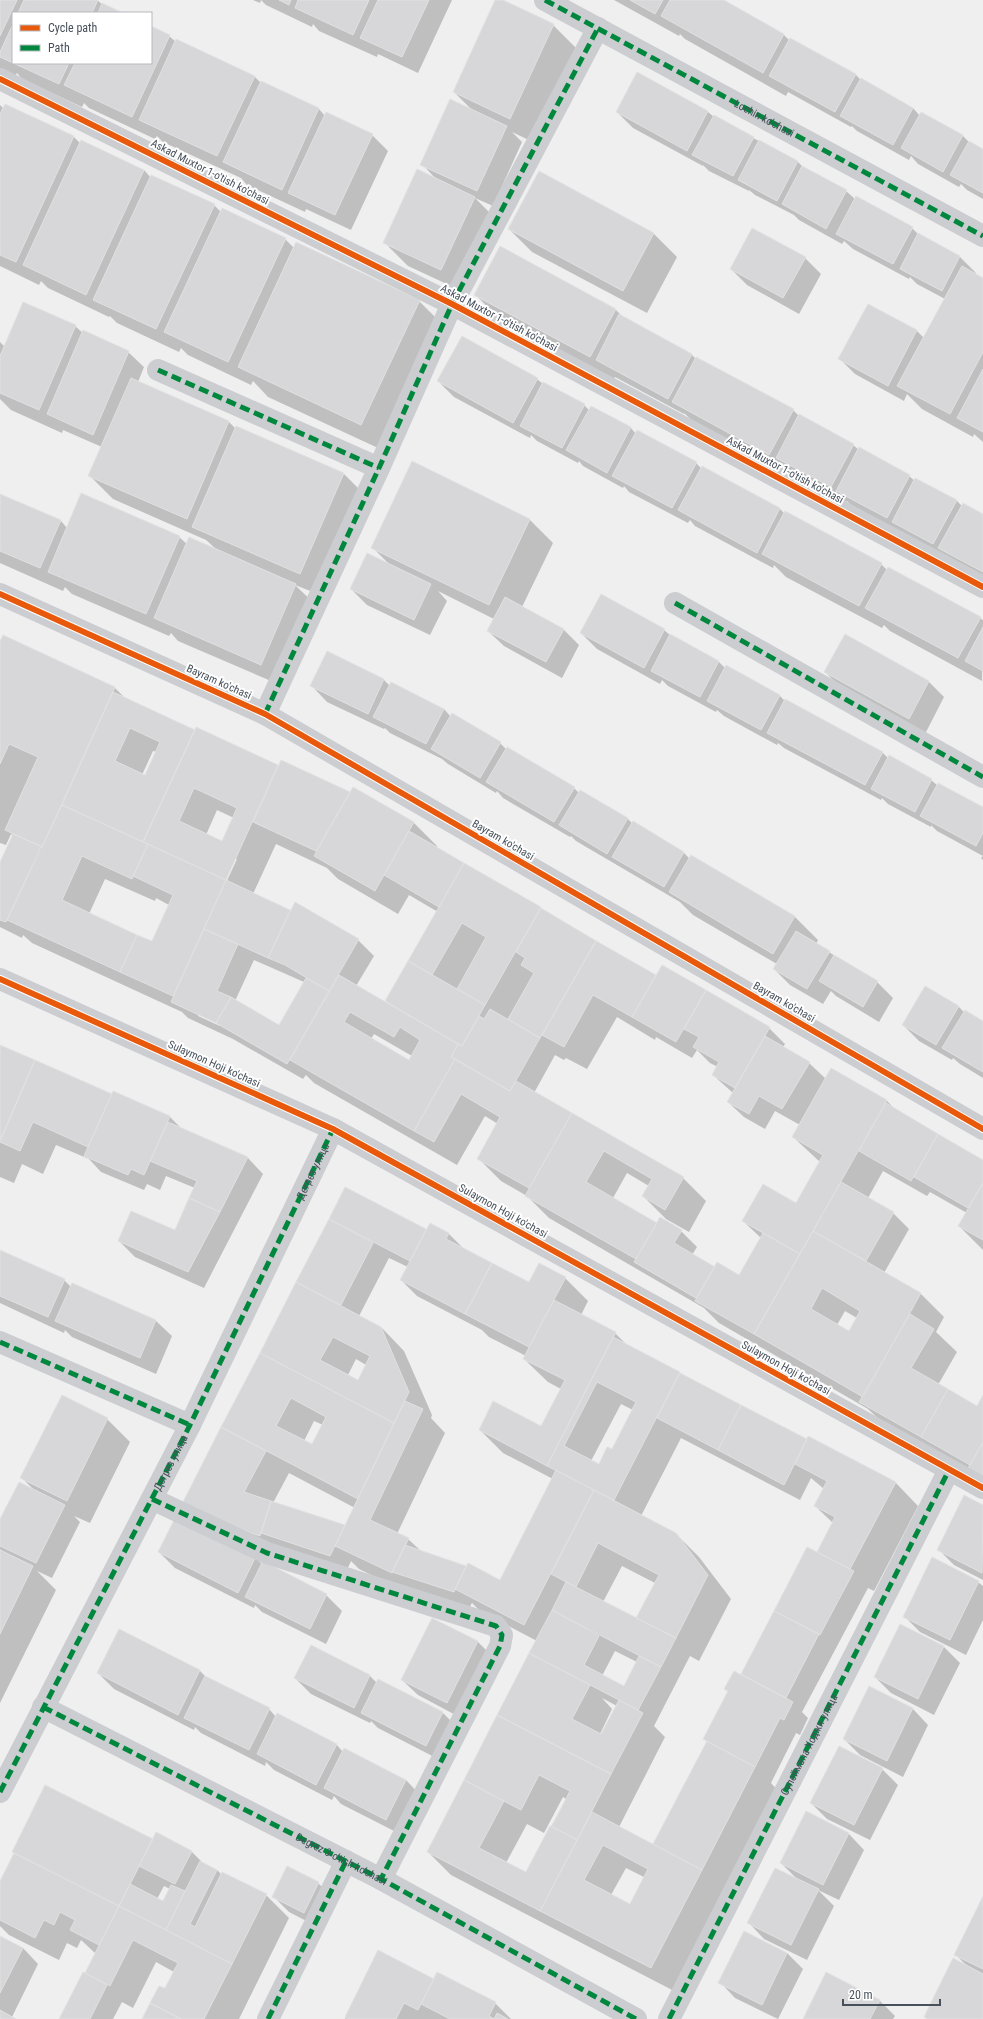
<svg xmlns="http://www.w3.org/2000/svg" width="983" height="2019" viewBox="0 0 983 2019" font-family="'Roboto Condensed',sans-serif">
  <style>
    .shadow { fill: #0003; fill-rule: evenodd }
    .building { fill: #d7d7d9; stroke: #e1e1e2; fill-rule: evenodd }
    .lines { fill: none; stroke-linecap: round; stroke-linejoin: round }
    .street { stroke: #cbcdd0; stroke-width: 22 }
    .quiet { stroke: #00873e; stroke-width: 5; stroke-dasharray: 10 5; stroke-linecap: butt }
    .cycleway-casing { stroke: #fff; stroke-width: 8 }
    .cycleway { stroke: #e8590c; stroke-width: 6 }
    .labels { text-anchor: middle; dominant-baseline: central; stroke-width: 4; stroke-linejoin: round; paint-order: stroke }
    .street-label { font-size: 11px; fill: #47505b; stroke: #fff }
  </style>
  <rect width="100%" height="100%" fill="#f0efef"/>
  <!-- shadow -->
  <path class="shadow" d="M0 0H97L103 5 121 13H13V63H151V27L169 36 176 42 254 76 261 83 319 109 325 116 372 135 388 151 351 230 306 209 305 212 247 185 241 178 163 142 157 136 155 139 89 108 84 103 82 107 22 79 17 73 15 76 0 68Z
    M253 0H452L418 73 378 54 377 57 319 31 313 24 312 27 266 5 261 0 260 3Z
    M496 0H500L553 25 576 48 533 142 512 132 522 142 493 206 475 198 497 220 464 292 408 266 385 243 436 179 422 164 472 110 454 92Z
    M614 0H722L784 35 790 41 856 75 861 80 913 108 920 116 922 113 963 136 969 142 983 150V199L967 190 961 184 959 187 918 164 911 156 909 160 857 131 852 126 851 127 788 92 786 96 685 39 680 34 679 36Z
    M0 105 4 109 5 105 74 137 81 144 144 170 151 178 214 205 221 212 285 239 294 248 419 301 448 330 391 454 268 397 253 381 251 385 188 355 181 348 179 352 117 323 110 316 109 317 48 288 41 281 39 285 0 266Z
    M617 112H708L714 117 798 162 803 167 846 191 855 199 912 228 920 236 960 257 976 273 975 274 983 279V442L974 434 973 437 922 409 907 394 904 401 855 374 840 359 868 305 917 331 924 338 945 299 917 284 910 277 909 279 853 249 844 241 842 244 799 220 794 215 755 195 749 190V191L709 171 703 165V166L633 128Z
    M540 172 654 234 677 257 647 313 532 252 509 229Z
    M805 258 821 274 799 314 747 285 731 269Z
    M475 294 615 309 624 318 691 354 696 359 793 410 799 416 853 445 859 450 909 476 915 481 956 500 962 506 983 515V579L909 538 903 532V533L853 507 847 501V502L697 425 684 413V414L615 377 613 380 498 318Z
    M75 326 83 333 128 352 144 367 138 382 228 421 236 429 343 473 366 496 323 596 295 585 319 608 285 687 178 641 171 633 169 636 72 594 65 587 63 591 0 563V495L61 521 67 528 179 537 187 544 217 550 206 540 113 499 90 476 102 447 63 430 62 433 11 410 0 399V342L5 347Z
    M537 379 543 384 584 405 589 410 591 407 631 428 636 434 696 463 702 469V467L780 509 785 514 881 564 887 570 980 618 983 620 982 681 890 631 884 625 882 628 786 577 774 565 773 568 695 526 690 520 688 523 629 492 624 486 623 488 583 466 579 461 578 463 537 441 531 435 530 438 454 397 438 381Z
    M413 463 530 520 553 543 522 607 563 629 579 645 562 678 504 646 488 631 494 619 438 591 447 601 430 635 367 605 351 589 389 564 372 547Z
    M664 630 670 635 719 662 725 668 779 695 785 701 882 752 888 758 931 780 937 785 983 808V860L981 858 983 856 937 831 931 825V827L888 804 882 798 881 800 784 748 778 743 777 745 724 716 717 710 716 712 668 686 662 680 660 684 597 649 581 633Z
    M3 636 115 688 126 699 195 731 197 728 279 766 281 761 350 793 354 788 414 823 437 846 436 848 657 976 662 967 769 1028 785 1044 783 1047 809 1063 826 1079 831 1069 887 1101 897 1111 983 1161V1250L959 1226 967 1213 930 1192 927 1196 883 1171 868 1198 893 1213 909 1229 884 1273 921 1294 944 1317 936 1332 957 1352 938 1385 977 1407 983 1397V1485L884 1424 868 1409 719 1323 704 1308 549 1218 527 1196 501 1181 478 1158 498 1124 485 1116 457 1165 314 1083 306 1075 303 1079 233 1039 188 1018 182 1012 32 943 23 935 22 938 0 927V865L13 836 11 834 6 845 0 843V643ZM153 751 157 752 145 777 142 775ZM217 810 234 818 222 842 206 835ZM276 844 327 868 338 879 398 914 409 895 438 912 387 1001 390 1005 356 986 374 956 358 940 295 904 290 911 253 894ZM235 859H237L225 885 223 884ZM105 879 155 901 156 898 169 905 152 943 89 914ZM254 960 304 982 280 1026 235 1001ZM198 1014 221 1024 220 1026 198 1016ZM617 1017 655 1040 656 1037 692 1058 697 1050 710 1063 718 1067 713 1075 733 1093 728 1102 744 1117 765 1129 775 1111 800 1125 793 1137 820 1162 796 1204 743 1221 761 1238 739 1276 715 1268 692 1255 697 1247 681 1231 657 1224 613 1198 627 1173 649 1186 643 1196 666 1219 689 1232 706 1201 683 1178 534 1093 555 1055 564 1060 566 1058 587 1069ZM374 1034 412 1056 409 1061 371 1039ZM845 1311 857 1318 849 1332 837 1325Z
    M328 653 384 680 390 686 444 709 451 717 452 715 500 743 507 750 574 788 579 793 581 791 628 819 633 824 634 823 684 853 690 859 691 856 795 917 818 940 816 944 877 982 893 998 879 1022 836 996 831 991 823 1004 790 985 774 969 777 964 693 915 680 902 576 841 571 836 570 837 503 798 497 791 496 793 448 764 442 759 390 733 385 728 384 729 327 702 312 686Z
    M825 672 928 681 944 697 925 734 841 688Z
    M959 1007 964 1012 983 1022V1078L960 1064 953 1058 952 1060 919 1041 903 1025Z
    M0 1046 112 1096 170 1117 182 1129 248 1158 263 1174 204 1288 135 1257 119 1241 176 1232 195 1188 166 1176 160 1190 147 1184 144 1190 101 1172 89 1159 56 1145 43 1174 22 1164 14 1183 0 1177Z
    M346 1188 427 1230 430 1224 449 1234 465 1250 530 1284 565 1278 588 1301 581 1315 615 1333 627 1345 808 1441 895 1482 918 1506 874 1591 868 1588 802 1712 808 1718 800 1735 796 1733 771 1783 778 1791 674 1991 451 1875 428 1852 537 1641 480 1611 472 1603 469 1608 415 1596 359 1569 351 1561 346 1572 285 1551 182 1506ZM389 1258 408 1267 401 1280 417 1296 482 1330 489 1337 526 1356 524 1359 548 1382 561 1389 542 1427 480 1430 503 1453 553 1479 500 1581 421 1551 408 1539 397 1534 445 1433 431 1418 432 1415 404 1351 381 1327 359 1316ZM356 1359 366 1365 358 1381 348 1375ZM621 1404 633 1410 612 1451 599 1465 591 1461ZM314 1421 323 1425 312 1446 304 1441ZM681 1438 800 1500 811 1478 824 1489 815 1506 833 1523 818 1551 822 1555 807 1548 741 1675 725 1689 729 1692 704 1739 707 1742 654 1846 619 1827 665 1737 654 1726 690 1656 699 1661 731 1599 699 1557 675 1533 641 1516ZM289 1473 355 1508 345 1526 273 1503ZM622 1566 655 1583 637 1619 603 1602ZM615 1651 637 1662 624 1687 602 1676ZM602 1698 617 1706 602 1736 600 1734 612 1709ZM563 1797 566 1799 526 1873 506 1863 527 1824 544 1833ZM626 1868 644 1877 630 1905 611 1895Z
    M0 1251 64 1280 71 1287 72 1284 156 1321 172 1336 156 1374 72 1337 65 1330 64 1333 0 1303Z
    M107 1419 130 1442 90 1523 74 1516 80 1522 52 1578 37 1571 56 1590 0 1703V1551H2L0 1549V1522L35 1491 22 1478Z
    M964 1497 983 1506V1580L954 1565 938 1549Z
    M159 1552 255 1557 262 1564 326 1595 342 1611 326 1644 262 1612 255 1605 254 1608 175 1568Z
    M978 1582 983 1586V1620L966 1655 920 1632 904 1616Z
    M432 1619 478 1642 494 1658 463 1719 418 1695 402 1680Z
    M900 1626 944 1647 960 1663 934 1715 891 1693 875 1677Z
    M120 1630 200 1671 206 1677 269 1709 276 1717 336 1744 343 1752 406 1780 421 1796 402 1835 341 1804 334 1796 332 1800 274 1770 266 1762 265 1766 201 1733 195 1727 194 1730 114 1689 98 1673Z
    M370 1676 377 1683 378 1680 443 1713 459 1729 442 1761 378 1728 371 1721 370 1723 311 1694 295 1678Z
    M870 1688 913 1709 928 1725 903 1777 860 1755 844 1739Z
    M882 1769 898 1785 870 1840 827 1819 811 1803Z
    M157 1834 192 1852 204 1864 217 1870 222 1875 266 1895 289 1918 239 2019H143L165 1990 174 1972 156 1962 133 2008 122 2002 113 2019H60L89 1976 86 1973 96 1954 81 1940 77 1948 67 1943 59 1960 9 1935 0 1926V1884L153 1841ZM164 1886 170 1889 164 1902 157 1899Z
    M849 1834 864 1850 839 1900 818 1890 834 1906 807 1960 764 1939 749 1923 798 1880 781 1863Z
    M318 1883 334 1899 320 1928 289 1912 273 1896Z
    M983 1899V2019H927L925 2016 967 1966 955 1954Z
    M745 1932 787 1953 803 1969 778 2019 735 1998 720 1982Z
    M0 1937 23 1948 38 1964 12 2017 14 2019H0Z
    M379 1952 434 1980 495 2003 511 2019H345Z
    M879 2000 895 2016 893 2019H804Z"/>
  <!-- building -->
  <path class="building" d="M0 0H17L0 36Z
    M24 0H98L92 13H18Z
    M279 0H291L289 5Z
    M298 0H369L353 35 295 8Z
    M378 0H429L402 57 360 38Z
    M495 0H503L554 24 510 119 453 92Z
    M630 0H663L655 14Z
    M670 0H724L784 34 763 73 661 16Z
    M102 3 123 13H98Z
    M13 24V63L0 57V52Z
    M151 26 170 35 132 117 64 85 75 63H151Z
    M790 38 856 74 835 112 769 76Z
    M176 39 255 76 217 156 139 120Z
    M13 63H69L59 84Z
    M637 72 708 111 687 151 616 112Z
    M861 78 913 108 893 145 840 116Z
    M261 81 319 108 282 190 223 162Z
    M450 99 507 126 477 191 420 165Z
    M5 104 74 136 16 262 0 255V114Z
    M326 112 373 134 335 215 288 193Z
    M921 112 963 135 943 172 901 148Z
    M714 115 754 137 733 176 692 155Z
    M81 140 144 170 86 295 23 265Z
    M759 140 798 161 777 201 738 180Z
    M969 141 983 149V193L950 175Z
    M802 166 847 190 826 229 782 204Z
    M417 169 475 197 441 270 383 243Z
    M539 171 654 233 623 291 508 229Z
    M151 175 215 204 156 329 93 300Z
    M856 196 913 227 893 264 836 234Z
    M222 208 286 238 228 362 164 332Z
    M752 228 806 257 783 298 730 269Z
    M918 233 960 256 942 291 900 269Z
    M296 242 420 300 361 425 238 367Z
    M500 246 616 309 590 357 474 295Z
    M962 266 983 278V352L950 414 897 386Z
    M23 302 76 325 39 410 0 393V356Z
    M868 304 917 330 888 386 838 359Z
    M619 314 692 354 668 399 596 360Z
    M83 330 129 351 93 435 47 414Z
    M462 336 538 378 513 423 437 381Z
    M696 357 794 409 769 455 672 402Z
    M983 369V432L957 418Z
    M131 378 229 421 187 519 88 476Z
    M543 382 585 404 562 448 520 426Z
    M591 406 631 427 607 473 566 450Z
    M799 414 854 444 831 487 776 458Z
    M236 426 344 473 300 574 192 527Z
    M637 430 697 462 672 508 612 476Z
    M859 447 910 475 887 518 836 491Z
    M412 461 530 519 489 605 371 548Z
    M702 466 780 508 757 553 678 510Z
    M915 478 957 500 933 544 892 522Z
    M81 493 180 536 146 614 48 572Z
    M0 494 61 520 40 568 0 551Z
    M963 503 983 514V572L938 548Z
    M785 511 882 563 859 606 762 554Z
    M189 537 296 584 261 665 154 618Z
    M367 553 431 584 414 620 350 589Z
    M888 567 981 617 958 658 865 608Z
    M601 594 665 629 644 668 580 633Z
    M505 597 564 629 546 662 487 631Z
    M983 627V671L965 661Z
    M670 634 719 661 700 697 651 671Z
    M845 634 929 681 909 719 824 672Z
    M3 635 115 687 42 847 5 830 38 757 9 744 0 764V641Z
    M327 651 384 679 368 714 310 686Z
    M726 665 780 695 761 730 707 701Z
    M391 682 444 709 426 744 373 717Z
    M113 692 195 730 143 842 62 805ZM130 728 160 742 145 775 115 761Z
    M785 699 883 752 865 785 767 733Z
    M452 713 501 742 480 778 431 749Z
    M196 727 278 765 226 880 143 842ZM194 788 237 808 222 841 179 821Z
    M507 747 575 787 554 822 486 782Z
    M889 755 932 779 915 812 871 789Z
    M281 760 350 792 316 851 253 822Z
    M938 783 983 807V833L976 846 920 816Z
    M353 787 414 822 375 891 314 856Z
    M580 790 628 818 607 854 559 825Z
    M62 805 148 844 132 879 82 856 62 900 137 935 120 972 7 920Z
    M633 821 684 852 664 887 612 857Z
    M409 831 464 863 439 907 384 875Z
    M13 834 41 846 6 922 0 920V862Z
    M148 844 226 880 173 996 120 972 137 935 152 941 173 895 133 876Z
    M691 855 795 916 773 954 669 892Z
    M464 863 541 907 485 1005 457 989 486 937 462 923 432 975 408 961Z
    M226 880 290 910 268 958 204 929Z
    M295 902 359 939 329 991 285 965 268 958Z
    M541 908 596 941 540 1038 508 1019 534 973 521 965 525 958 516 952Z
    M204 929 238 944 217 991 231 997 216 1023 171 1002Z
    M796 931 830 951 807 989 773 969Z
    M596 941 656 975 632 1017 593 995 564 1047 542 1035Z
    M834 955 878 981 863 1007 819 981Z
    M408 961 485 1005 462 1046 385 1001Z
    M662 965 706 990 676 1042 632 1017Z
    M339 975 458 1044 451 1057 455 1059 414 1131 290 1060ZM350 1012 394 1037 400 1027 420 1040 409 1060 344 1022Z
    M306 978 329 991 287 1064 216 1023 231 997 279 1025Z
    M925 986 959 1006 936 1045 902 1025Z
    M706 990 770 1027 735 1088 712 1075 719 1062 693 1047 699 1037 684 1029Z
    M490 1009 540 1038 510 1091 451 1057 458 1044 462 1046 479 1016 484 1019Z
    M965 1010 983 1021V1072L942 1048Z
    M765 1036 810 1062 782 1109 759 1096 749 1114 727 1102Z
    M0 1045 35 1060 0 1140Z
    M455 1059 510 1091 516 1081 572 1113 529 1188 477 1159 500 1117 461 1094 434 1142 414 1131Z
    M35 1060 112 1094 88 1147 33 1122 20 1151 0 1142Z
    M831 1068 887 1100 800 1254 742 1221 763 1184 796 1203 823 1155 792 1137Z
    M113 1091 170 1116 144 1175 131 1169 128 1175 84 1156Z
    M886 1103 938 1134 911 1181 859 1151Z
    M572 1113 684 1177 665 1210 642 1196 652 1179 604 1151 586 1182 657 1223 636 1259 525 1196Z
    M168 1122 248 1157 220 1212 189 1198 197 1181 150 1161Z
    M938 1134 983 1160V1183L968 1208 914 1177Z
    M841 1182 894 1212 866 1261 813 1231Z
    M983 1183V1240L958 1226Z
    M345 1187 426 1229 410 1261 329 1219Z
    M189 1198 220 1212 188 1272 118 1241 131 1211 175 1230Z
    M660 1217 682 1230 674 1243 715 1267 696 1298 634 1262Z
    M329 1219 373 1243 341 1305 296 1282Z
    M430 1223 449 1233 446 1239 492 1263 465 1314 400 1280Z
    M813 1231 921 1293 863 1397 754 1334ZM822 1288 860 1311 849 1331 811 1309Z
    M763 1233 800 1254 754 1334 695 1301 717 1262 739 1275Z
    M0 1250 65 1279 48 1317 0 1296Z
    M492 1263 529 1282 539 1263 566 1277 529 1347 465 1314Z
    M296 1282 381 1327 409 1392 394 1423 260 1353ZM333 1337 370 1356 358 1380 320 1360Z
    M72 1283 156 1320 140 1358 55 1321Z
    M554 1300 616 1332 547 1466 479 1430 493 1401 541 1426 565 1380 523 1359Z
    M910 1314 934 1329 911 1368 948 1389 921 1437 859 1402Z
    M613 1337 680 1372 614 1500 547 1466ZM597 1382 636 1402 612 1449 607 1447 599 1464 564 1446Z
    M260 1353 394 1423 358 1499 221 1427ZM291 1398 326 1417 312 1444 276 1426Z
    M680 1373 741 1405 718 1450 657 1418Z
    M948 1389 977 1406 983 1395V1442L970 1465 921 1437Z
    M62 1395 108 1418 67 1501 20 1478Z
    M405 1401 423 1409 370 1520 409 1538 392 1573 335 1546Z
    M741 1405 807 1439 784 1485 718 1450Z
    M221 1427 266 1451 244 1492 271 1501 260 1536 205 1518 181 1506Z
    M808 1436 896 1482 850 1569 817 1552 835 1517 814 1506 827 1481 795 1464Z
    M983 1442V1479L967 1470Z
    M556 1470 594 1490 524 1625 455 1589 468 1563 500 1580Z
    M19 1482 65 1505 36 1563 0 1546V1519Z
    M594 1490 676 1533 708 1575 676 1638 636 1618 659 1575 598 1543 576 1587 551 1574Z
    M964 1495 983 1505 982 1573 937 1550Z
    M271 1501 345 1525 330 1556 261 1533Z
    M176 1516 256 1556 238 1593 158 1552Z
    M405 1545 466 1566 454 1592 392 1572Z
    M807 1547 854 1571 820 1635 774 1611Z
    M0 1550 33 1566 0 1634Z
    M932 1557 979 1581 950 1640 903 1617Z
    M263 1561 327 1594 310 1629 245 1597Z
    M566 1582 676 1638 661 1667 552 1610Z
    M552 1610 599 1636 584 1665 624 1686 639 1656 661 1667 638 1710 529 1653Z
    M774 1611 819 1634 786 1698 741 1674Z
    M432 1618 478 1641 447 1703 401 1680Z
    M900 1624 944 1646 918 1699 874 1677Z
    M119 1629 200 1670 178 1715 97 1673Z
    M311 1645 370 1675 354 1708 294 1678Z
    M529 1653 590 1685 572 1719 601 1734 619 1700 643 1713 611 1774 497 1715Z
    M734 1671 793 1702 784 1720 780 1718 755 1767 703 1739 728 1691 724 1689Z
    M205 1676 270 1708 249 1750 184 1718Z
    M378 1679 443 1712 426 1746 361 1713Z
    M869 1686 913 1708 887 1761 843 1739Z
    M277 1713 337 1744 316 1785 257 1754Z
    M497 1715 611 1774 577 1840 552 1826 570 1791 539 1775 521 1810 464 1780Z
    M707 1741 755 1767 702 1870 653 1844Z
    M839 1746 883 1768 854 1825 810 1803Z
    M344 1748 406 1780 386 1820 324 1788Z
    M464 1780 504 1801 479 1848 526 1872 550 1826 577 1840 540 1911 427 1852Z
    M45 1785 153 1839 119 1906 12 1852Z
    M806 1811 849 1833 823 1885 780 1863Z
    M592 1812 702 1870 651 1968 540 1911ZM603 1845 648 1869 630 1904 584 1880Z
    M156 1832 192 1851 175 1884 139 1866Z
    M14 1853 119 1906 99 1945 70 1930 75 1920 60 1912 54 1925 44 1920 35 1938 0 1920V1881Z
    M200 1861 217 1870 190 1924 195 1927 222 1872 267 1894 232 1964 166 1930Z
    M287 1866 319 1882 304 1913 272 1897Z
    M775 1868 819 1889 791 1945 747 1923Z
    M130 1884 163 1901 171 1885 185 1891 166 1930 119 1906Z
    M983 1896V1969L954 1955Z
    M119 1906 232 1964 204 2019H181L150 2003 159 1986 165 1988 178 1963 133 1940 110 1986 85 1973Z
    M744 1931 787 1953 762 2005 718 1983Z
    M0 1936 23 1948 0 1993Z
    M378 1950 434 1979 418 2010 404 2003 396 2019H348L345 2017Z
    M953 1958 983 1974V2019H928L924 2017Z
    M83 1972 107 1985 90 2019H59Z
    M437 1972 496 2002 489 2016 494 2019H450L421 2004Z
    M826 1972 880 2000 870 2019H803Z
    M150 2003 181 2019H142Z
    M0 2010 16 2019H0Z
    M497 2013 508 2019H494Z"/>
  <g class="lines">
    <!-- street -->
    <g class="street">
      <path d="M545 0 983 236"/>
      <path d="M0 79 452 304 983 587"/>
      <path d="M158 370 379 468"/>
      <path d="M0 594 265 714 983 1129"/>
      <path d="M675 603 983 777"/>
      <path d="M265 714 379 468 452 304 598 28"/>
      <path d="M0 979 333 1129 983 1488"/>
      <path d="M0 1342 190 1425"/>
      <path d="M152 1499 267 1553 496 1626 502 1635 500 1646 381 1879"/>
      <path id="s1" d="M43 1707 381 1879 636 2019"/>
      <path d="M0 1792 190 1425 333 1129"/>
      <path d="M268 2019 346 1861"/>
      <path id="s2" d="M669 2019 949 1470"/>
    </g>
    <!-- quiet -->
    <g class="quiet">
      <path id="s3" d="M545 0 983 236"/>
      <path d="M158 370 379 468"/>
      <path d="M675 603 983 777"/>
      <path d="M265 714 379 468 452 304 598 28"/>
      <path d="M0 1342 190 1425"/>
      <path d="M152 1499 267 1553 496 1626 502 1635 500 1646 381 1879"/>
      <path d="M43 1707 381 1879 636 2019"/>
      <path id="s4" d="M0 1792 190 1425 333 1129"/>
      <path d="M268 2019 346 1861"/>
      <path d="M669 2019 949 1470"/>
    </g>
    <!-- cycleway casing -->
    <g class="cycleway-casing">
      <path id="cycleway" d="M0 79 452 304 983 587
        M0 594 265 714 983 1129
        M0 979 333 1129 983 1488"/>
    </g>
    <!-- cycleway -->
    <use href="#cycleway" class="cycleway"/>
  </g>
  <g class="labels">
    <!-- street labels -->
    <g class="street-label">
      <text stroke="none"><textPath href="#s3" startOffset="249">Lochin ko'chasi</textPath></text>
      <text transform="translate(210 172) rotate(27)">Askad Muxtor 1-o'tish ko'chasi</text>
      <text transform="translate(499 318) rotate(28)">Askad Muxtor 1-o'tish ko'chasi</text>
      <text transform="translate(785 470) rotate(28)">Askad Muxtor 1-o'tish ko'chasi</text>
      <text transform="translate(219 682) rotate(24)">Bayram ko'chasi</text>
      <text transform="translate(503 840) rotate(30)">Bayram ko'chasi</text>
      <text transform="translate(784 1002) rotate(30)">Bayram ko'chasi</text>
      <text transform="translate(214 1064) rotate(24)">Sulaymon Hoji ko'chasi</text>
      <text stroke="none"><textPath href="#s4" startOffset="695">Дегрез улица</textPath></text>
      <text transform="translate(503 1211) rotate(29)">Sulaymon Hoji ko'chasi</text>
      <text transform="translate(786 1368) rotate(29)">Sulaymon Hoji ko'chasi</text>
      <text stroke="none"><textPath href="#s4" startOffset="371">Дегрез улица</textPath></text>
      <text stroke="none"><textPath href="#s2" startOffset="308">Сулеймана Ходжи улица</textPath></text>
      <text stroke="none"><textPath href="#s1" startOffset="335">Degrez 3-o'tish ko'chasi</textPath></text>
    </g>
  </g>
  <!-- legend -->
  <rect x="12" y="12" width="140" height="52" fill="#ffffff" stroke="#b5b9bd"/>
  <rect x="20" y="25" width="20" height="6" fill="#e8590c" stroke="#b5b9bd"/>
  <text x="48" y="32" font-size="12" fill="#47505b">Cycle path</text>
  <rect x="20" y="45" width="20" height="6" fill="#00873e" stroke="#b5b9bd"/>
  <text x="48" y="52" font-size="12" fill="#47505b">Path</text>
  <!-- scale -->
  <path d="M843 1999v6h97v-6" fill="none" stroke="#47505b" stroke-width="2"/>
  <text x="849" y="1999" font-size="12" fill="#47505b" stroke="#ffffff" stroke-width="3" paint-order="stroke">20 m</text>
</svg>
